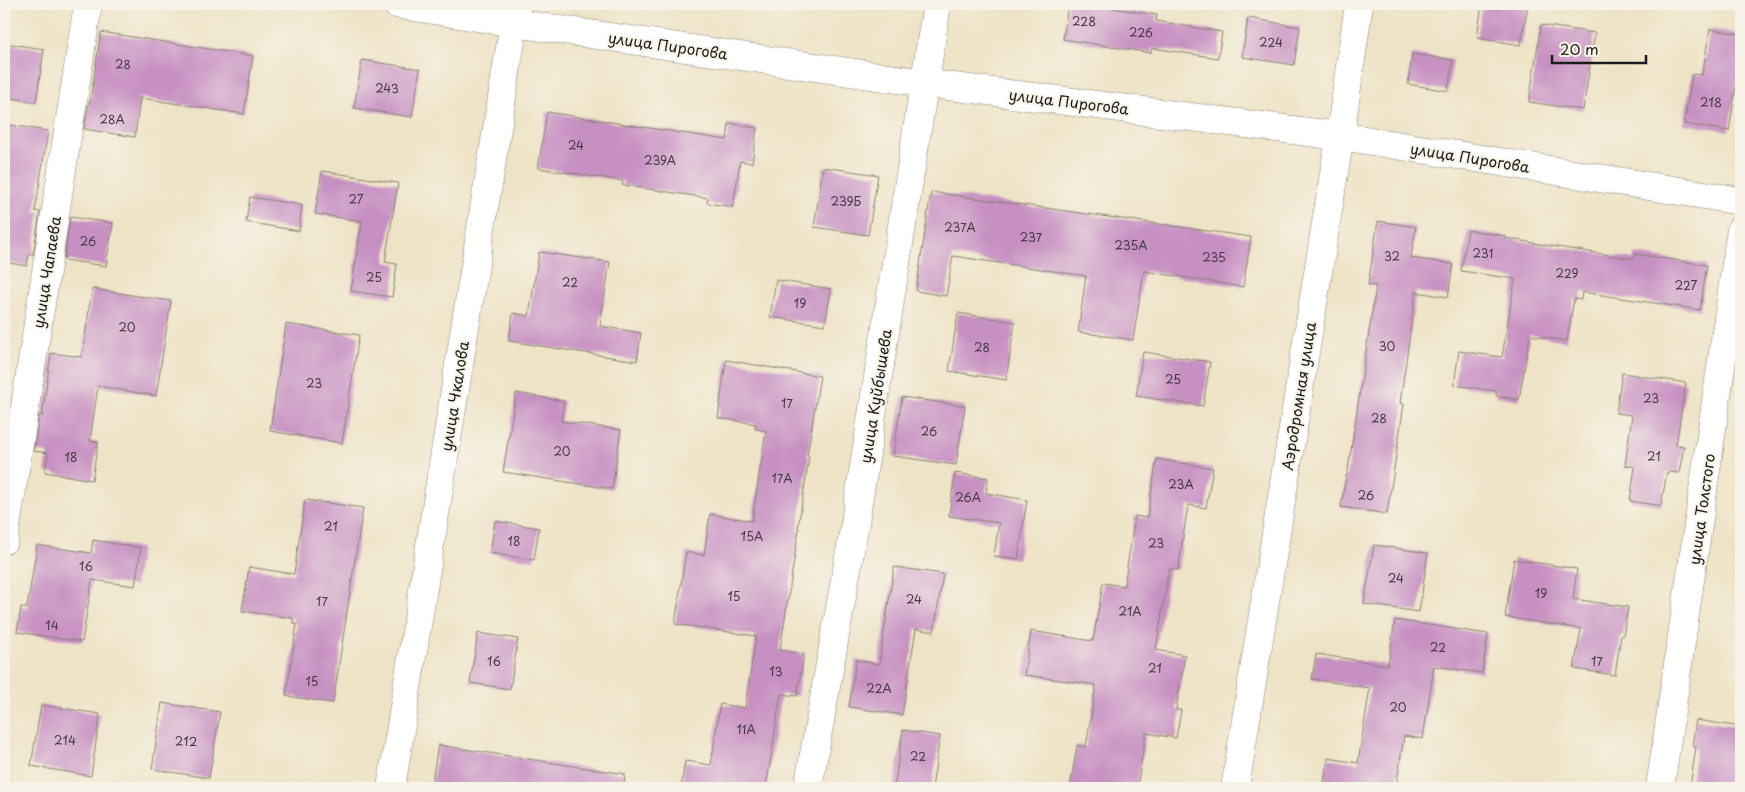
<svg xmlns="http://www.w3.org/2000/svg" width="1745" height="792" viewBox="0 0 1745 792" font-family="'Playpen Sans',sans-serif">
  <style>
    .building { fill: #c790c2 }
    .lines { fill: none; stroke-linecap: round; stroke-linejoin: round }
    .street-casing { stroke: #858071; stroke-width: 29 }
    .street { stroke: #fff; stroke-width: 28 }
    .labels { text-anchor: middle; dominant-baseline: central; stroke-width: 4; stroke-linejoin: round; paint-order: stroke }
    .number-label { font-size: 12px; fill: #473946 }
    .street-label { font-size: 15px; fill: #1c1c1c; stroke: #f7f3e8 }
  </style>
  <rect width="100%" height="100%" fill="#f7f3e8"/>
  <filter id="ink" filterUnits="userSpaceOnUse"><feTurbulence type="fractalNoise" baseFrequency=".02" numOctaves="2"/><feDisplacementMap in="SourceGraphic" scale="10" xChannelSelector="R" yChannelSelector="G"/><feConvolveMatrix kernelMatrix="1 2 1 2 8 2 1 2 1" color-interpolation-filters="sRGB"/></filter>
  <filter id="wash" filterUnits="userSpaceOnUse"><feTurbulence type="fractalNoise" baseFrequency=".0096" numOctaves="4" result="noise"/><feDisplacementMap in="SourceGraphic" scale="20" xChannelSelector="R" yChannelSelector="G"/><feGaussianBlur stdDeviation="1.12" result="paint"/><feColorMatrix in="noise" values="0 0 0 0 0 0 0 0 0 0 0 0 0 0 0 0 0 1.4 0 .05"/><feComposite in="paint" operator="in"/></filter>
  <g filter="url(#wash)">
    <rect width="100%" height="100%" fill="#eee3c6"/>
    <g id="blocks">
      <!-- building -->
      <path class="building" d="M1068 4H1105V7L1157 15 1156 21 1222 32 1218 58 1152 48 1151 53 1063 39Z
        M1482 4H1528L1521 45 1477 38Z
        M1248 18 1300 27 1294 65 1242 57Z
        M1541 25 1595 33 1583 110 1529 102Z
        M1710 29 1741 34V56L1729 131 1684 124 1692 74 1702 75Z
        M101 32 253 56 244 114 140 98 135 137 84 129 89 102H90Z
        M4 43 44 49 36 102 4 97Z
        M1412 54 1453 60 1448 91 1408 84Z
        M362 60 420 69 412 117 354 108Z
        M547 112 727 140 729 123 757 128 752 163 740 161 733 207 707 203 708 198 622 185 623 181 538 168Z
        M9 125 48 131 35 211 40 212 33 255 29 254 27 266 4 262V160Z
        M823 167 878 175 868 235 814 227Z
        M322 171 398 183 385 262 397 264 392 297 351 291 362 221 315 214Z
        M931 192 1251 237 1243 287 1144 271 1133 340 1078 332 1086 276 953 256 946 296 916 291Z
        M250 197 302 205 299 231 246 222Z
        M70 217 113 223 106 266 64 260Z
        M1378 221 1416 227 1411 258 1453 264 1448 297 1416 292 1400 403 1404 404 1387 514 1341 507 1346 476H1347L1376 286 1368 285Z
        M1468 230 1505 236V238L1545 245 1634 259 1635 254 1707 265 1700 310 1582 292 1581 300 1574 299 1567 341 1530 335 1519 400 1496 396 1497 391 1454 385 1459 351 1502 357 1515 279 1461 271Z
        M539 252 610 262 600 326 641 333 637 361 509 341 513 313 529 316Z
        M776 280 831 289 825 325 770 317Z
        M92 289 171 301 156 396 98 386 90 441 98 442 92 480 45 472 48 453 34 451 39 415 42 416 51 353 82 357Z
        M958 313 1015 322 1006 380 949 371Z
        M286 324 359 335 342 443 270 431Z
        M1143 352 1210 362 1203 406 1136 396Z
        M726 360 820 376 807 456 809 457 798 528H799L780 650 804 654 797 696 781 694 766 788H681L685 761 711 765 720 704 745 708 756 636 675 624 686 552 704 555 710 514 752 521 766 431 755 429 756 424 718 418Z
        M1622 373 1686 383 1676 445 1684 446 1679 473 1667 472 1661 506 1630 501 1635 467 1625 465 1632 415 1616 413Z
        M516 393 564 401 561 421 621 430 612 489 503 472Z
        M902 397 965 406 956 465 893 456Z
        M1157 459 1213 468 1206 508 1188 505 1178 570 1169 569 1156 650 1185 655 1176 710H1181L1176 738 1146 733 1137 788H1070L1077 745 1086 747 1096 685 1024 675 1031 631 1093 641 1103 583 1124 586 1135 516 1147 518Z
        M955 473 988 478 986 493 1027 500 1018 559 994 556 999 523 949 516Z
        M305 500 363 508 333 703 286 696 297 624 293 623V618L242 611 249 567 294 574Z
        M495 521 539 528 534 560 490 553Z
        M93 540 141 548 135 586 92 580 82 642 17 632 21 607 27 608 37 545 91 553Z
        M1374 545 1428 553 1419 612 1364 604Z
        M1514 559 1577 569 1573 599 1628 607 1623 636 1621 635 1615 675 1574 669 1581 629 1505 617Z
        M894 567 943 574 934 632 916 629 902 715 849 707 856 660 879 664Z
        M1395 620 1488 634 1482 673 1434 666 1423 739 1404 736 1396 788H1323L1328 758 1358 763 1370 688 1312 679 1316 654 1388 665Z
        M478 633 518 639 510 689 470 683Z
        M162 703 220 712 209 778 152 769Z
        M41 705 100 714 91 776 31 766Z
        M1696 720 1741 727V788H1690L1696 747 1692 746Z
        M903 730 940 736 932 788H894Z
        M438 745 625 774 624 788H431Z"/>
    </g>
  </g>
  <g filter="url(#ink)">
    <use href="#blocks" fill-opacity="0" stroke="#858071" stroke-width="1"/>
    <g class="lines">
      <!-- street casing -->
      <g class="street-casing">
        <path id="street" d="M396 4 514 23 924 83 1340 136 1741 201
          M4 540 88 4
          M391 788 517 4
          M808 788 854 529 937 4
          M1235 788 1340 136 1359 4
          M1660 788 1741 229"/>
      </g>
      <!-- street -->
      <use href="#street" class="street"/>
    </g>
  </g>
  <g class="labels">
    <!-- number labels -->
    <g class="number-label">
      <text x="1084" y="21">228</text>
      <text x="1141" y="32">226</text>
      <text x="1271" y="42">224</text>
      <text x="123" y="64">28</text>
      <text x="387" y="88">243</text>
      <text x="1711" y="102">218</text>
      <text x="112" y="119">28А</text>
      <text x="576" y="145">24</text>
      <text x="660" y="160">239А</text>
      <text x="356" y="199">27</text>
      <text x="846" y="201">239Б</text>
      <text x="960" y="227">237А</text>
      <text x="1031" y="237">237</text>
      <text x="88" y="241">26</text>
      <text x="1131" y="245">235А</text>
      <text x="1483" y="253">231</text>
      <text x="1392" y="256">32</text>
      <text x="1214" y="257">235</text>
      <text x="1567" y="273">229</text>
      <text x="374" y="277">25</text>
      <text x="570" y="282">22</text>
      <text x="1686" y="285">227</text>
      <text x="800" y="303">19</text>
      <text x="127" y="327">20</text>
      <text x="1387" y="346">30</text>
      <text x="982" y="347">28</text>
      <text x="1173" y="379">25</text>
      <text x="314" y="383">23</text>
      <text x="1651" y="398">23</text>
      <text x="787" y="403">17</text>
      <text x="1379" y="418">28</text>
      <text x="929" y="431">26</text>
      <text x="562" y="451">20</text>
      <text x="1654" y="456">21</text>
      <text x="71" y="457">18</text>
      <text x="782" y="478">17А</text>
      <text x="1181" y="484">23А</text>
      <text x="1366" y="495">26</text>
      <text x="968" y="497">26А</text>
      <text x="331" y="526">21</text>
      <text x="752" y="536">15А</text>
      <text x="514" y="541">18</text>
      <text x="1156" y="543">23</text>
      <text x="86" y="566">16</text>
      <text x="1396" y="578">24</text>
      <text x="1541" y="593">19</text>
      <text x="734" y="596">15</text>
      <text x="914" y="599">24</text>
      <text x="322" y="601">17</text>
      <text x="1130" y="611">21А</text>
      <text x="52" y="625">14</text>
      <text x="1438" y="647">22</text>
      <text x="494" y="661">16</text>
      <text x="1597" y="661">17</text>
      <text x="1155" y="668">21</text>
      <text x="776" y="671">13</text>
      <text x="312" y="681">15</text>
      <text x="879" y="688">22А</text>
      <text x="1398" y="707">20</text>
      <text x="746" y="729">11А</text>
      <text x="65" y="740">214</text>
      <text x="186" y="741">212</text>
      <text x="918" y="756">22</text>
    </g>
    <!-- street labels -->
    <g class="street-label">
      <text transform="translate(668 45) rotate(8)">улица Пирогова</text>
      <text transform="translate(1069 101) rotate(7)">улица Пирогова</text>
      <text transform="translate(1470 157) rotate(9)">улица Пирогова</text>
      <text transform="translate(46 272) rotate(-81)">улица Чапаева</text>
      <text transform="translate(454 396) rotate(-81)">улица Чкалова</text>
      <text transform="translate(875 396) rotate(-81)">улица Куйбышева</text>
      <text transform="translate(1298 396) rotate(-81)">Аэродромная улица</text>
      <text transform="translate(1701 509) rotate(-82)">улица Толстого</text>
    </g>
  </g>
  <!-- margin -->
  <rect width="1745" height="792" fill="none" stroke="#f7f3e8" stroke-width="20"/>
  <!-- scale -->
  <path d="M1552 55v8h94v-8" fill="none" stroke="#1c1c1c" stroke-width="2.5"/>
  <text x="1560" y="55" font-size="15" fill="#1c1c1c" stroke="#f7f3e8" stroke-width="4" paint-order="stroke">20 m</text>
</svg>
